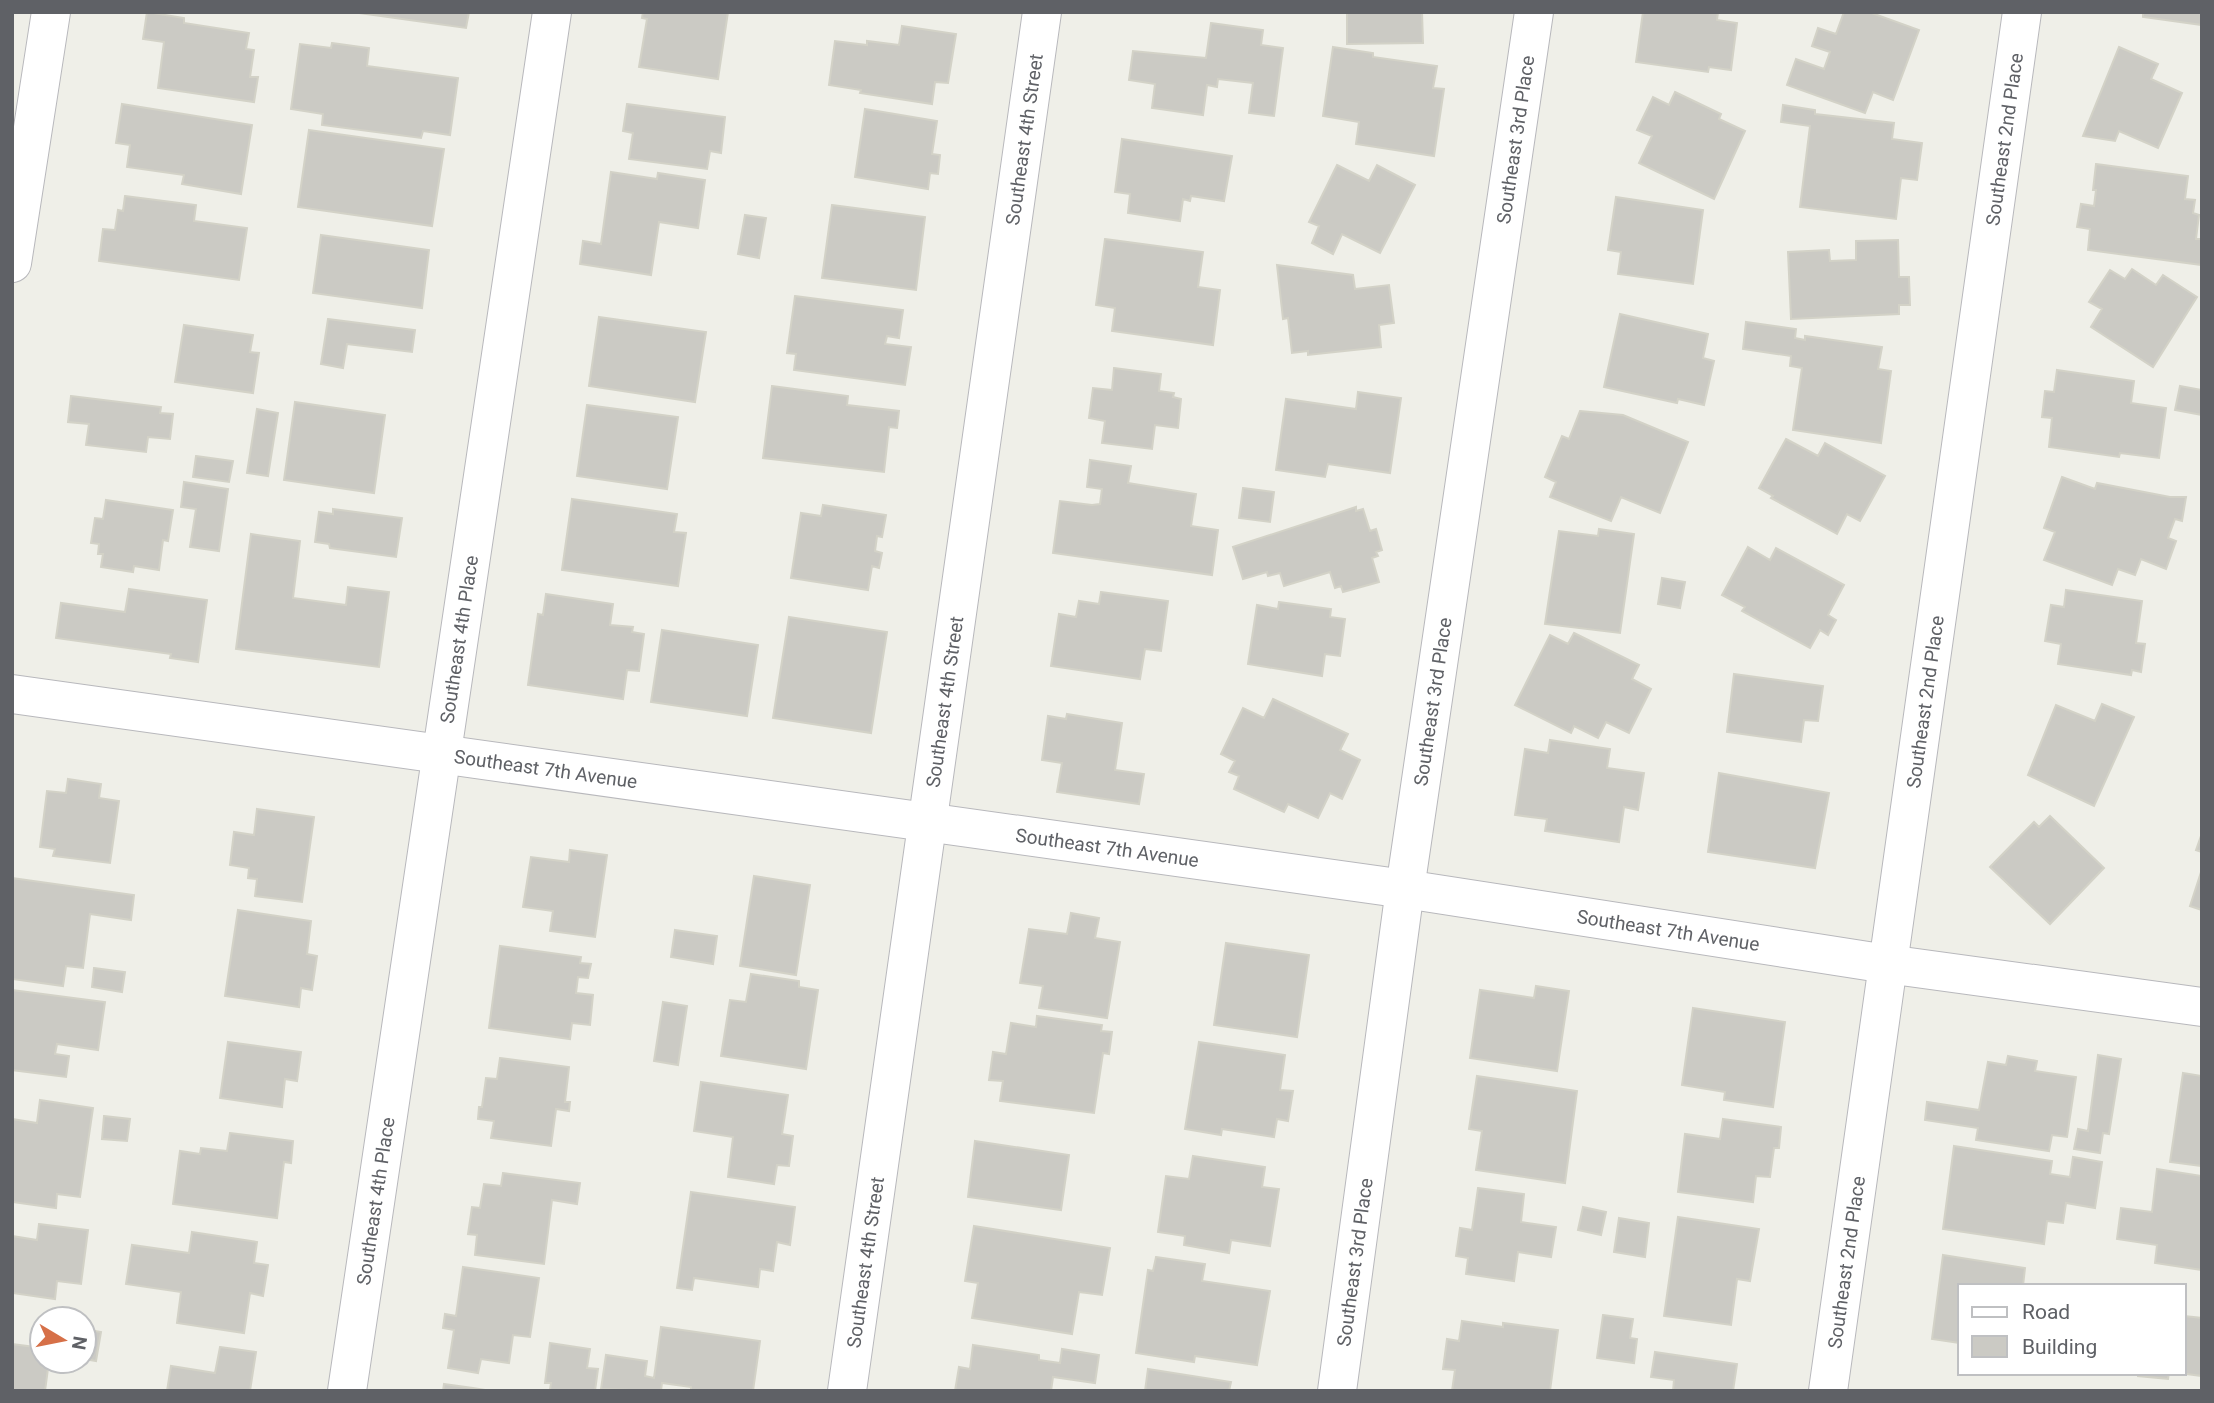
<svg xmlns="http://www.w3.org/2000/svg" width="2214" height="1403" viewBox="0 0 2214 1403" font-family="Roboto,sans-serif">
  <style>
    .building { fill: #cbcac4; stroke: #d3d2c7; stroke-width: 2 }
    .lines { fill: none; stroke-linecap: round; stroke-linejoin: round }
    .minor-casing { stroke: #b8b8bc; stroke-width: 40 }
    .minor { stroke: #fff; stroke-width: 38 }
    .labels { text-anchor: middle; dominant-baseline: central; stroke-width: 5; stroke-linejoin: round; paint-order: stroke }
    .street-label { font-size: 19px; fill: #5f6166; stroke: #fff }
  </style>
  <rect width="100%" height="100%" fill="#efefe8"/>
  <!-- building -->
  <path class="building" d="M147 12 184 18V23L249 33 246 49 254 50 250 77H258L254 102 158 88 164 42 143 39Z
    M352 12H469L466 28Z
    M643 12H728L718 79 639 67 647 19 642 18Z
    M1347 12H1422L1423 43 1347 44Z
    M1643 12H1718L1717 20 1737 23 1731 70 1709 67 1708 72 1636 62Z
    M1844 12H1869L1919 30 1893 100 1873 92 1865 113 1787 85 1796 59 1824 69 1830 52 1812 46 1818 28 1836 34Z
    M2143 12H2202V25L2143 17Z
    M1211 23 1263 30 1261 45 1283 48 1274 116 1249 113 1253 83 1218 79 1217 87 1207 85 1203 115 1152 108 1155 84 1129 80 1133 51 1206 58Z
    M902 26 956 34 948 83 935 82 932 104 860 93 861 90 829 85 835 41 867 45V41L899 45Z
    M332 43 369 48 367 66 458 78 450 135 423 131 421 138 322 125 323 114 291 109 300 44 331 48Z
    M1333 47 1373 53V57L1437 66 1433 88 1444 89 1434 156 1356 144 1359 122 1323 116Z
    M2119 47 2158 64 2151 79 2182 93 2158 148 2119 131 2115 141 2083 136Z
    M1675 92 1721 114 1719 119 1745 131 1714 199 1639 163 1652 136 1637 130 1653 97 1669 105Z
    M122 104 252 125 241 194 182 184 184 175 127 167 130 145 116 143Z
    M627 104 725 117 721 153 710 151 707 169 629 159 633 133 623 131Z
    M1783 105 1815 110V114L1894 123 1892 139 1922 143 1917 180 1901 178 1896 219 1800 207 1810 126 1781 122Z
    M865 109 937 121 932 154 940 155 938 174 930 173 928 189 855 177Z
    M309 130 444 149 432 226 298 207Z
    M1122 139 1232 156 1224 201 1191 196 1190 201 1183 199 1180 221 1128 213 1130 194 1115 192Z
    M2096 164 2188 176 2185 199 2195 200 2193 213 2199 215 2196 239H2202V265L2088 250 2090 229 2077 227 2081 204 2094 206 2096 190H2093Z
    M1337 165 1369 181 1377 165 1415 185 1380 253 1342 234 1333 254 1312 243 1319 226 1309 222Z
    M611 172 657 179 658 173 705 180 698 228 659 222 651 275 580 264 583 241 601 244Z
    M125 196 196 205 194 221 247 228 239 280 99 261 103 229 115 230 118 210 123 211Z
    M1616 197 1703 210 1693 284 1618 274 1621 252 1608 250Z
    M832 205 925 217 916 290 822 278Z
    M745 215 766 218 759 258 738 254Z
    M321 235 429 250 422 308 313 293Z
    M1105 239 1203 252 1198 287 1220 290 1213 345 1112 331 1115 308 1096 305Z
    M1898 240 1899 277H1909L1910 305H1899V314L1791 319 1788 252 1829 250 1830 261 1856 260V241Z
    M1277 265 1353 275 1355 289 1389 285 1394 323 1379 325 1381 347 1308 355V351L1292 353 1288 318 1283 319Z
    M2132 269 2156 285 2163 275 2197 297 2153 367 2091 327 2102 309 2089 302 2110 270 2125 279Z
    M795 296 903 310 899 338 887 336 885 344 911 347 905 385 794 370 796 354 787 353Z
    M1620 314 1708 334 1703 358 1714 361 1704 405 1678 399 1677 403 1604 387Z
    M599 317 706 332 695 402 589 386Z
    M328 319 415 330 412 352 347 344 343 368 321 364Z
    M1746 322 1796 329 1795 338 1805 340V336L1882 347 1878 369 1891 371 1881 443 1793 430 1802 368 1790 366 1791 356 1743 349Z
    M184 325 253 335 250 352 259 353 253 393 175 382Z
    M1114 368 1161 374 1159 391 1174 393 1173 397 1181 399 1178 428 1155 425 1152 449 1102 443 1105 421 1089 418 1093 388 1112 390Z
    M2057 370 2134 381 2131 403 2166 408 2159 458 2120 453 2119 457 2049 447 2052 418 2042 417 2045 391 2054 392Z
    M772 386 848 396 847 405 899 411 897 428 889 427 884 472 763 458Z
    M2180 386 2202 390V415L2175 410Z
    M1358 392 1401 398 1390 473 1328 464 1325 477 1276 470 1286 399 1356 409Z
    M71 396 161 407 160 413 173 414 170 439 148 437 146 452 86 445 89 424 68 422Z
    M295 402 385 415 374 493 284 480Z
    M587 405 678 417 667 489 577 476Z
    M257 409 278 413 268 476 247 473Z
    M1580 411 1623 415 1688 442 1660 513 1621 497 1611 521 1550 497 1556 482 1545 477 1562 436 1569 439Z
    M1786 439 1818 456 1825 443 1885 476 1860 521 1847 514 1837 534 1771 498 1773 496 1759 488Z
    M196 456 233 461 229 482 193 477Z
    M1090 460 1131 466 1128 483 1196 494 1191 526 1218 530 1212 575 1053 553 1060 501 1092 505 1100 504 1102 489 1087 487Z
    M2062 477 2095 489 2097 483 2170 497H2186L2182 521 2175 519 2168 538 2176 541 2166 569 2141 559 2135 575 2118 569 2112 585 2044 560 2055 532 2044 528Z
    M184 482 228 489 219 551 190 547 196 509 181 507Z
    M1243 488 1274 492 1270 522 1239 518Z
    M572 499 677 514 674 532 686 533 678 586 562 570Z
    M106 500 173 510 168 541 163 540 159 570 134 566 133 572 101 567 103 554H98L99 544 91 543 95 518 103 519Z
    M823 505 886 515 882 537 877 536 875 551 882 553 879 568 872 566 868 590 791 578 801 513 821 516Z
    M1356 507V511L1363 509 1370 531 1376 529 1382 550 1376 552 1378 556 1372 558 1379 582 1343 592 1341 586 1335 588 1330 572 1284 586 1280 573 1268 576 1267 572 1243 579 1233 547Z
    M333 509 402 518 396 557 330 548 329 544 315 542 319 512 333 514Z
    M1599 529 1634 534 1620 633 1545 624 1559 531 1598 536Z
    M251 534 300 541 293 598 346 605 348 587 389 592 379 667 236 649Z
    M1748 547 1770 560 1776 548 1844 585 1828 615 1836 620 1828 635 1820 630 1810 648 1742 611 1745 607 1722 595Z
    M1662 578 1685 582 1680 608 1658 604Z
    M129 589 207 600 198 662 170 658 171 654 56 638 61 603 125 612Z
    M2066 590 2142 601 2136 643 2145 644 2141 672 2132 670 2131 675 2058 664 2061 644 2045 641 2051 605 2064 607Z
    M1101 592 1168 601 1161 651 1145 649 1140 679 1051 666 1059 614 1076 617 1079 601 1099 604Z
    M546 594 613 604 610 625 633 627 632 632 644 634 639 671 627 670 623 699 528 685 538 614 543 615Z
    M1279 602 1331 609 1330 617 1345 619 1340 656 1325 654 1322 676 1248 664 1257 605 1278 609Z
    M789 617 887 632 871 733 773 718Z
    M662 630 758 645 747 716 651 702Z
    M1574 633 1639 665 1632 679 1651 689 1629 733 1606 722 1598 738 1574 726 1571 733 1515 705 1550 635 1568 644Z
    M1734 674 1823 686 1818 721 1804 720 1801 742 1727 732Z
    M1273 699 1348 734 1340 750 1360 760 1342 799 1330 793 1318 818 1288 804 1284 812 1234 789 1239 776 1229 772 1235 761 1221 754 1243 708 1264 718Z
    M2102 704 2134 717 2094 806 2028 775 2056 705 2095 721Z
    M1067 714 1122 723 1115 770 1144 774 1139 804 1057 792 1062 763 1042 760 1048 716 1066 719Z
    M1550 740 1610 749 1607 768 1644 773 1638 810 1624 807 1619 842 1545 831 1547 819 1515 815 1525 749 1548 753Z
    M1719 773 1829 793 1815 868 1708 852Z
    M68 779 101 784 99 798 119 801 110 863 53 856 55 849 40 847 47 791 66 793Z
    M257 809 314 817 302 902 255 896 257 879 248 878 249 868 230 865 234 832 254 835Z
    M2050 816 2104 868 2050 924 1990 867 2034 822 2039 827Z
    M2202 833V852L2196 850Z
    M570 850 607 855 595 937 550 931 553 911 523 907 531 857 569 862Z
    M2202 869V910L2190 906Z
    M754 876 810 885 796 975 740 966Z
    M12 878 134 895 131 920 90 914 83 968 66 966 63 986 12 979Z
    M238 910 311 921 307 954 317 956 312 990 301 988 299 1007 225 996Z
    M1071 913 1099 918 1095 938 1120 942 1107 1018 1039 1008 1043 986 1020 983 1029 929 1067 934Z
    M675 930 717 936 713 964 671 957Z
    M1226 943 1309 955 1297 1037 1214 1025Z
    M500 946 581 957 580 963 591 964 588 978 578 977 576 993 593 995 590 1025 572 1023 570 1039 489 1028Z
    M94 968 125 972 122 992 92 987Z
    M751 974 799 981V987L818 990 806 1069 721 1056 730 1000 746 1002Z
    M1536 986 1569 991 1557 1071 1470 1058 1480 990 1534 998Z
    M12 990 105 1002 98 1050 57 1044 55 1054 69 1056 66 1077 12 1070Z
    M663 1002 687 1006 678 1065 654 1061Z
    M1693 1008 1785 1022 1773 1107 1724 1100 1725 1092 1682 1085Z
    M1037 1016 1102 1025 1101 1031 1112 1032 1109 1054 1103 1053 1094 1113 1000 1101 1003 1081 989 1080 993 1052 1006 1054 1011 1023 1036 1027Z
    M228 1042 301 1052 297 1081 285 1079 282 1107 220 1098Z
    M1199 1042 1285 1055 1280 1090 1293 1091 1288 1121 1277 1119 1274 1137 1222 1129 1221 1135 1185 1129Z
    M2098 1055 2121 1059 2109 1134 2103 1133 2100 1153 2074 1149 2078 1129 2088 1131Z
    M2008 1056 2037 1061 2035 1071 2076 1077 2067 1137 2052 1135 2049 1151 1976 1140 1978 1128 1925 1120 1927 1102 1979 1110 1988 1062 2006 1065Z
    M500 1058 569 1067 565 1102H570L569 1111 556 1109 551 1146 491 1138 494 1121 478 1119 479 1107H482L486 1078 497 1079Z
    M2183 1073 2202 1076V1166L2170 1162Z
    M1477 1076 1577 1091 1565 1183 1476 1170 1482 1131 1469 1129Z
    M701 1082 788 1095 782 1134 793 1136 789 1166 777 1165 774 1184 728 1177 733 1137 694 1131Z
    M40 1100 93 1108 80 1197 57 1194 56 1208 12 1202V1119L37 1123Z
    M104 1116 130 1119 127 1141 102 1139Z
    M1723 1119 1781 1127 1779 1148H1774L1770 1177 1756 1176 1753 1202 1678 1192 1685 1134 1720 1139Z
    M230 1133 293 1141 291 1163 284 1162 277 1218 173 1204 180 1151 200 1154 201 1148 227 1151Z
    M975 1141 1069 1155 1061 1210 968 1197Z
    M1954 1146 2052 1161 2050 1174 2070 1177 2073 1157 2102 1162 2095 1208 2066 1203 2063 1223 2047 1221 2044 1244 1943 1229Z
    M1193 1156 1265 1167 1262 1187 1279 1189 1270 1246 1231 1240 1229 1253 1184 1245 1185 1236 1158 1232 1166 1176 1189 1179Z
    M2157 1169 2202 1176V1270L2155 1263 2157 1245 2117 1239 2121 1208 2152 1212Z
    M503 1173 580 1183 577 1204 552 1200 544 1264 475 1255 477 1235 468 1234 472 1207 480 1208 484 1184 501 1186Z
    M1478 1188 1524 1194 1521 1222 1556 1227 1551 1257 1518 1252 1514 1281 1466 1274 1468 1258 1456 1256 1460 1228 1472 1230Z
    M691 1192 795 1207 790 1245 777 1242 773 1271 760 1269 758 1287 694 1278 692 1290 677 1288Z
    M1583 1207 1606 1212 1601 1235 1578 1230Z
    M1678 1217 1759 1229 1750 1281 1737 1279 1731 1325 1664 1316Z
    M1619 1218 1649 1223 1645 1257 1614 1252Z
    M39 1224 88 1230 81 1284 57 1281 55 1299 12 1293V1236L37 1240Z
    M974 1226 1110 1248 1102 1295 1079 1292 1072 1334 972 1318 978 1283 965 1281Z
    M192 1232 257 1242 254 1263 268 1265 263 1296 250 1293 244 1333 177 1323 181 1292 126 1284 132 1245 189 1253Z
    M1943 1255 2025 1268 2023 1286H1960V1343L1932 1339Z
    M1156 1257 1205 1264 1202 1281 1270 1291 1257 1365 1195 1356 1194 1362 1136 1353 1148 1270 1153 1271Z
    M463 1267 539 1278 530 1337 513 1335 509 1363 481 1359 478 1373 448 1368 454 1330 443 1328 445 1314 456 1316Z
    M1603 1315 1633 1319 1630 1338 1637 1339 1634 1363 1597 1358Z
    M2184 1316 2202 1318V1376L2179 1373H2184Z
    M1462 1321 1503 1327V1323L1558 1330 1550 1391H1452L1455 1370 1443 1369 1447 1339 1459 1341Z
    M661 1327 760 1341 753 1391H691V1387L662 1383 661 1391 601 1389 606 1355 647 1361 645 1376 654 1378Z
    M84 1329 101 1332 96 1361 84 1359Z
    M550 1343 590 1349 587 1368 598 1369 595 1391 550 1390 551 1383H545Z
    M12 1344 42 1348V1361H49L45 1391H12Z
    M973 1345 1039 1355V1360L1060 1363 1062 1349 1099 1355 1095 1383 1053 1377 1051 1391H955L959 1367 970 1369Z
    M220 1347 256 1352 250 1391H167L171 1366 215 1373Z
    M1655 1352 1737 1364 1733 1391H1673L1674 1380 1651 1377Z
    M1148 1369 1231 1382 1229 1391H1145Z
    M2138 1373H2169L2168 1379 2138 1376Z
    M444 1384 473 1388 491 1391H443Z"/>
  <g class="lines">
    <!-- minor casing -->
    <g class="minor-casing">
      <g id="minor">
        <path d="M12 263 51 12"/>
        <path id="s1" d="M12 694 1405 889 1887 964 2202 1007"/>
        <path id="s2" d="M347 1391 552 12"/>
        <path id="s3" d="M847 1391 1042 12"/>
        <path id="s4" d="M1337 1391 1405 889 1534 12"/>
        <path id="s5" d="M1828 1391 2022 12"/>
      </g>
    </g>
    <!-- minor -->
    <use href="#minor" class="minor"/>
  </g>
  <g class="labels">
    <!-- street labels -->
    <g class="street-label">
      <text stroke="none"><textPath href="#s3" startOffset="1264">Southeast 4th Street</textPath></text>
      <text stroke="none"><textPath href="#s4" startOffset="1264">Southeast 3rd Place</textPath></text>
      <text stroke="none"><textPath href="#s5" startOffset="1264">Southeast 2nd Place</textPath></text>
      <text stroke="none"><textPath href="#s2" startOffset="760">Southeast 4th Place</textPath></text>
      <text stroke="none"><textPath href="#s3" startOffset="696">Southeast 4th Street</textPath></text>
      <text stroke="none"><textPath href="#s4" startOffset="696">Southeast 3rd Place</textPath></text>
      <text stroke="none"><textPath href="#s5" startOffset="696">Southeast 2nd Place</textPath></text>
      <text stroke="none"><textPath href="#s1" startOffset="539">Southeast 7th Avenue</textPath></text>
      <text stroke="none"><textPath href="#s1" startOffset="1106">Southeast 7th Avenue</textPath></text>
      <text stroke="none"><textPath href="#s1" startOffset="1673">Southeast 7th Avenue</textPath></text>
      <text stroke="none"><textPath href="#s2" startOffset="192">Southeast 4th Place</textPath></text>
      <text stroke="none"><textPath href="#s3" startOffset="130">Southeast 4th Street</textPath></text>
      <text stroke="none"><textPath href="#s4" startOffset="130">Southeast 3rd Place</textPath></text>
      <text stroke="none"><textPath href="#s5" startOffset="130">Southeast 2nd Place</textPath></text>
    </g>
  </g>
  <!-- border -->
  <rect width="2214" height="1403" fill="none" stroke="#5f6166" stroke-width="28"/>
  <!-- legend -->
  <rect x="1958" y="1284" width="228" height="91" fill="#ffffff" stroke="#bfc0c2" stroke-width="2"/>
  <rect x="1972" y="1307" width="35" height="10" fill="#ffffff" stroke="#bfc0c2" stroke-width="2"/>
  <text x="2022" y="1319" font-size="21" fill="#5f6166">Road</text>
  <rect x="1972" y="1336" width="35" height="21" fill="#cbcac4" stroke="#bfc0c2" stroke-width="2"/>
  <text x="2022" y="1354" font-size="21" fill="#5f6166">Building</text>
  <!-- north arrow -->
  <g transform="translate(63 1340) rotate(100)"><circle r="33" fill="#ffffff" stroke="#bfc0c2" stroke-width="2"/>
  <path d="M0-5L12 26L0 18L-12 26Z" fill="#d67048"/>
  <text y="-10" font-size="19" font-weight="bold" text-anchor="middle" fill="#5f6166">N</text>
  </g>
</svg>
